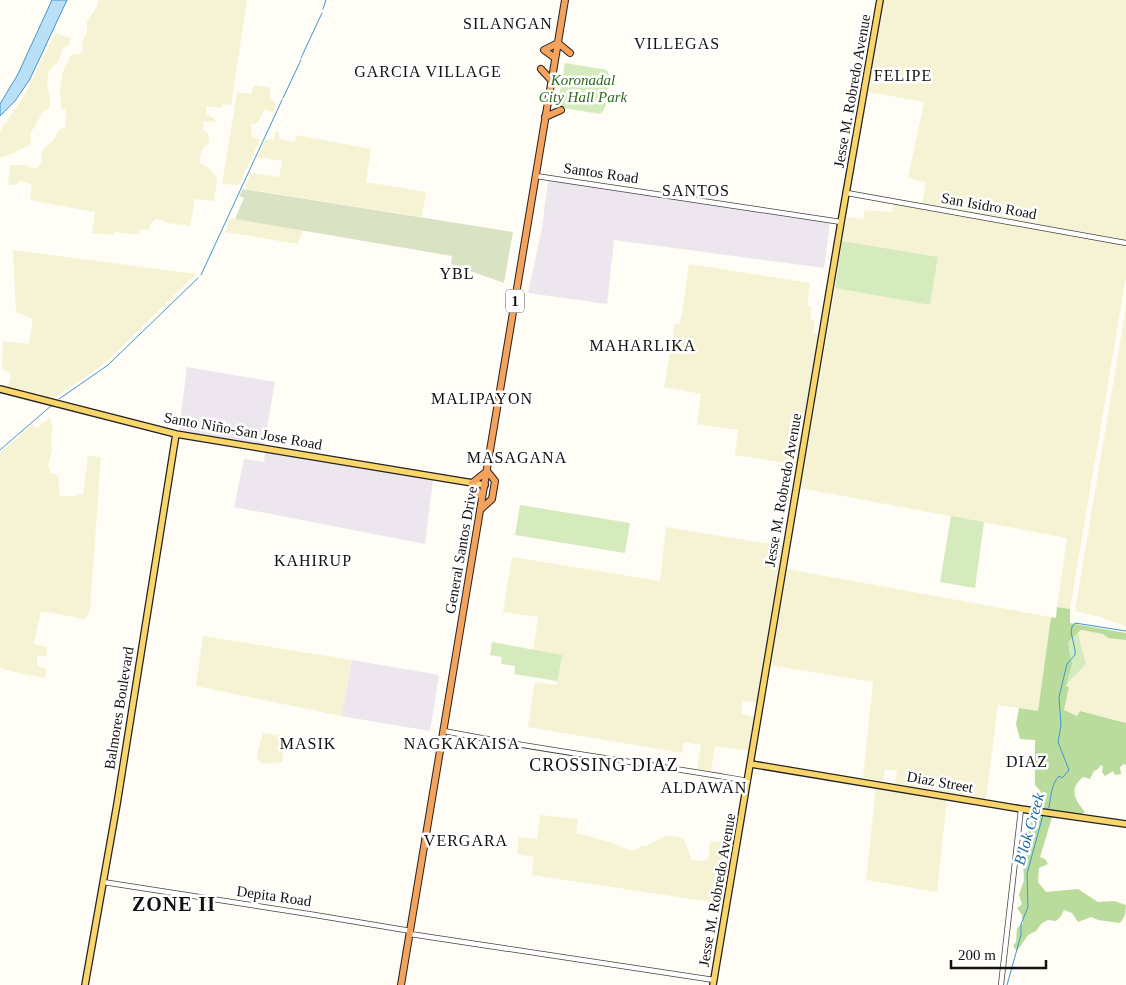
<svg xmlns="http://www.w3.org/2000/svg" width="1126" height="985" viewBox="0 0 1126 985" font-family="Georgia,serif">
  <style>
    .industrial { fill: #eee6ef }
    .farmland { fill: #f6f3d4 }
    .green { fill: #d5ebbd }
    .forest { fill: #b9dc9c }
    .cemetery { fill: #d9e3c4 }
    .water { fill: #b9e0f7; stroke: #3f96cf }
    .lines { fill: none; stroke-linecap: round; stroke-linejoin: round }
    .stream { stroke: #3f96cf; stroke-width: 1 }
    .minor-casing { stroke: #444; stroke-width: 6 }
    .major-casing { stroke: #222; stroke-width: 8 }
    .highway-casing { stroke: #222; stroke-width: 8 }
    .minor { stroke: #fff; stroke-width: 4.5 }
    .major { stroke: #f9d66b; stroke-width: 5.5 }
    .highway { stroke: #f5a25d; stroke-width: 6 }
    .labels { text-anchor: middle; dominant-baseline: central; stroke-width: 5; stroke-linejoin: round; paint-order: stroke }
    .shield { fill: #fff; stroke: #585858; stroke-width: 1 }
    .shield-label { font-size: 14px; font-weight: bold; fill: #111 }
    .park-label { font-size: 15px; font-style: italic; fill: #2f6b1f; stroke: #fff }
    .street-label { font-size: 15px; fill: #111; stroke: #fff }
    .neighbourhood-label { font-size: 16px; letter-spacing: 1px; fill: #111; stroke: #fff }
    .water-label { font-size: 16px; font-style: italic; fill: #1768a6; stroke: #fff }
    .quarter-label { font-size: 18px; letter-spacing: 1px; fill: #111; stroke: #fff }
    .district-label { font-size: 20px; font-weight: bold; letter-spacing: 1px; fill: #111; stroke: #fff }
  </style>
  <rect width="100%" height="100%" fill="#fffdf5"/>
  <!-- industrial -->
  <path class="industrial" d="M548 180 830 223 824 268 614 240 607 304 528 293 542 228Z
    M187 367 275 382 264 445 179 430Z
    M265 452 433 480 425 544 234 507 244 459 264 462Z
    M352 660 439 675 430 731 341 716Z"/>
  <!-- farmland -->
  <path class="farmland" d="M98 0H247L231 106 223 104 222 108 206 106 207 115 214 118 215 122 204 121 203 129 209 135V139L208 144 202 149 199 162 208 167 217 179 214 201 195 199 190 226 163 222V220L155 219 150 224 149 230 140 229 139 235 115 232 114 235 92 233 95 212 30 200 32 184 19 181 16 185H10L8 181 10 165H27L32 169 37 168 41 163 42 150 53 141 59 130 65 127 66 117 65 109H61L60 89 63 71 71 55 79 54 83 50 82 41 87 33V22L97 6Z
    M884 0H1126V241L922 204 926 182 908 178 924 102 868 92Z
    M55 33 71 38 69 45 63 49 58 62 49 70 47 83 50 97 49 108 43 112 30 134 31 144 14 153 0 158V131L25 94Z
    M254 85 270 88V98L276 103 273 112 264 110 258 123 251 124 252 136 260 140 239 185 222 184 237 92 251 94Z
    M275 132H279V139L295 142 296 135 371 149 366 182 426 192 422 217 246 189 245 186 251 173 279 177 282 161 257 157 265 140 274 139Z
    M894 203 1126 245V277L1070 609 1057 607 1067 538 800 488 835 288 930 305 938 257 842 241 846 217 863 219 865 210 892 212Z
    M231 218 235 219 303 230 298 244 225 232Z
    M13 250 196 274 104 364 53 399 8 389 11 374 2 368 3 341 29 344 33 319 16 312Z
    M689 264 810 283 807 306 812 307 810 319 815 320 813 333 819 334 798 465 735 455 738 430 697 424 701 394 664 387 675 324H679L682 314Z
    M1126 307V627L1104 618 1075 611Z
    M50 417 53 428 51 435 52 451 48 465 51 473 58 475 60 496H77V494L83 495 88 456 101 457 90 611 85 619 41 611 34 644 47 647 46 657 37 655V666L47 669 45 678 18 673 0 668V453L33 424 36 428Z
    M666 527 783 546 758 703 743 701 741 714 756 717 750 751 715 746 711 771 697 769 701 745 684 742 682 753 528 727 535 682 557 685 561 655 533 650 538 617 503 612 512 557 660 581Z
    M787 569 1051 617 1038 711 998 705 986 799 895 784 897 771 885 769 883 781 863 778 873 682 769 665Z
    M1081 630 1103 634 1108 638 1126 640V723L1081 711 1077 716 1063 711 1069 687 1065 686 1086 664 1078 633Z
    M203 636 352 660 341 716 196 686Z
    M263 733 286 736 282 762 264 764 259 761 257 757 258 751Z
    M876 787 947 799 937 892 866 880Z
    M540 815 578 819 576 833 613 843 629 850H636L641 846H646L666 836H675L683 838 692 860 702 861 707 860 709 853 710 841 720 842 723 844 732 861 724 904 532 875 534 857 517 854 519 837 537 839Z"/>
  <!-- green -->
  <path class="green" d="M565 63 607 70C609 75 611 81 609 87 607 92 606 88 606 95 606 103 607 108 600 114L557 107Z
    M842 241 938 257 930 305 835 288Z
    M520 505 630 523 625 553 515 535Z
    M951 516 984 522 975 588 940 582Z
    M1078 633 1086 664 1065 686C1070 671 1074 657 1067 642Z
    M492 642 562 655 557 684V681L514 674 515 666 501 664 502 657 490 655Z"/>
  <!-- forest -->
  <path class="forest" d="M1057 607 1070 609V623L1126 633V640L1108 638 1103 634 1081 630 1068 642 1072 664 1066 686 1069 687 1064 710 1077 716 1080 711 1126 723V765L1124 764 1120 767 1121 774 1115 775 1113 771 1105 776 1102 772 1103 767 1101 765 1098 769 1094 771 1090 779 1083 777C1069 789 1074 799 1085 812L1080 815 1054 811 1040 857 1045 859 1048 864 1039 868 1038 882 1046 892 1078 889 1098 902 1114 901 1126 905 1125 915 1120 923 1098 920 1091 917 1078 922 1072 913 1064 910 1061 916 1056 921 1048 920 1042 923 1036 931 1028 935 1017 951 1013 946 1016 942 1017 928 1023 923 1022 915 1017 908 1022 904 1019 895 1024 880 1023 863 1028 827 1034 817 1041 792 1035 785V740L1020 739 1016 724 1019 708 1038 711 1051 617 1056 618Z"/>
  <!-- cemetery -->
  <path class="cemetery" d="M243 189 513 232 504 283 451 264 452 256 235 219 244 198 239 196Z"/>
  <!-- water -->
  <path class="water" d="M52 0H67L30 79 15 101 0 116V104L18 74Z"/>
  <g class="lines">
    <!-- stream -->
    <path class="stream" d="M323 9 326 0
      M301 58 322 13
      M283 98 301 60
      M201 275 282 100
      M59 399 108 365 198 278
      M0 450 52 405
      M1047 810 1049 807C1051 796 1051 785 1059 776L1062 778 1069 770 1058 742 1061 725 1059 697 1067 664 1075 655V650L1071 632 1072 627 1075 623 1126 631
      M1007 985 1021 935V924L1028 907 1027 874 1043 815"/>
    <!-- minor casing -->
    <g class="minor-casing">
      <path id="minor" d="M536 176 841 222
        M847 193 1126 243
        M444 731C545 751 647 763 748 781
        M103 882 315 915 411 931
        M410 934 714 980
        M1001 985 1021 809"/>
    </g>
    <!-- major casing -->
    <g class="major-casing">
      <path id="major" d="M0 389 176 434 485 485
        M751 764 1021 809 1126 824
        M85 985 117 804 176 434
        M713 985 841 222 880 0"/>
    </g>
    <!-- highway casing -->
    <g class="highway-casing">
      <path id="highway" d="M558 43 570 53
        M555 58 544 50 558 43
        M541 69 551 80
        M545 117 561 110
        M482 498 472 483 487 471
        M480 510 492 499 495 481 487 471
        M401 985 565 0"/>
    </g>
    <!-- minor -->
    <use href="#minor" class="minor"/>
    <!-- major -->
    <use href="#major" class="major"/>
    <!-- highway -->
    <use href="#highway" class="highway"/>
  </g>
  <g class="labels">
    <!-- shield labels -->
    <rect class="shield" x="506" y="289.5" width="18" height="23" rx="4"/>
    <g class="shield-label">
      <text x="515" y="301">1</text>
    </g>
    <!-- park labels -->
    <g class="park-label">
      <text x="583" y="80">Koronadal<tspan x="583" dy="17">City Hall Park</tspan></text>
    </g>
    <!-- street labels -->
    <g class="street-label">
      <text transform="translate(852 91) rotate(-80)">Jesse M. Robredo Avenue</text>
      <text transform="translate(601 173) rotate(8)">Santos Road</text>
      <text transform="translate(989 206) rotate(10)">San Isidro Road</text>
      <text transform="translate(243 431) rotate(10)">Santo Niño-San Jose Road</text>
      <text transform="translate(783 490) rotate(-80)">Jesse M. Robredo Avenue</text>
      <text transform="translate(461 550) rotate(-80)">General Santos Drive</text>
      <text transform="translate(119 708) rotate(-81)">Balmores Boulevard</text>
      <text transform="translate(940 782) rotate(10)">Diaz Street</text>
      <text transform="translate(717 890) rotate(-80)">Jesse M. Robredo Avenue</text>
      <text transform="translate(274 896) rotate(8)">Depita Road</text>
    </g>
    <!-- neighbourhood labels -->
    <g class="neighbourhood-label">
      <text x="508" y="23">SILANGAN</text>
      <text x="677" y="43">VILLEGAS</text>
      <text x="428" y="71">GARCIA VILLAGE</text>
      <text x="903" y="75">FELIPE</text>
      <text x="696" y="190">SANTOS</text>
      <text x="457" y="273">YBL</text>
      <text x="643" y="345">MAHARLIKA</text>
      <text x="482" y="398">MALIPAYON</text>
      <text x="517" y="457">MASAGANA</text>
      <text x="313" y="560">KAHIRUP</text>
      <text x="308" y="743">MASIK</text>
      <text x="462" y="743">NAGKAKAISA</text>
      <text x="1027" y="761">DIAZ</text>
      <text x="704" y="787">ALDAWAN</text>
      <text x="466" y="840">VERGARA</text>
    </g>
    <!-- water labels -->
    <g class="water-label">
      <text transform="translate(1029 829) rotate(-74)">B'lok Creek</text>
    </g>
    <!-- quarter labels -->
    <g class="quarter-label">
      <text x="604" y="765">CROSSING DIAZ</text>
    </g>
    <!-- district labels -->
    <g class="district-label">
      <text x="174" y="904">ZONE II</text>
    </g>
  </g>
  <!-- scale -->
  <path d="M951 960v8h95v-8" fill="none" stroke="#111111" stroke-width="2.5"/>
  <text x="958" y="960" font-size="15" fill="#111111" stroke="#ffffff" stroke-width="4" paint-order="stroke">200 m</text>
</svg>
